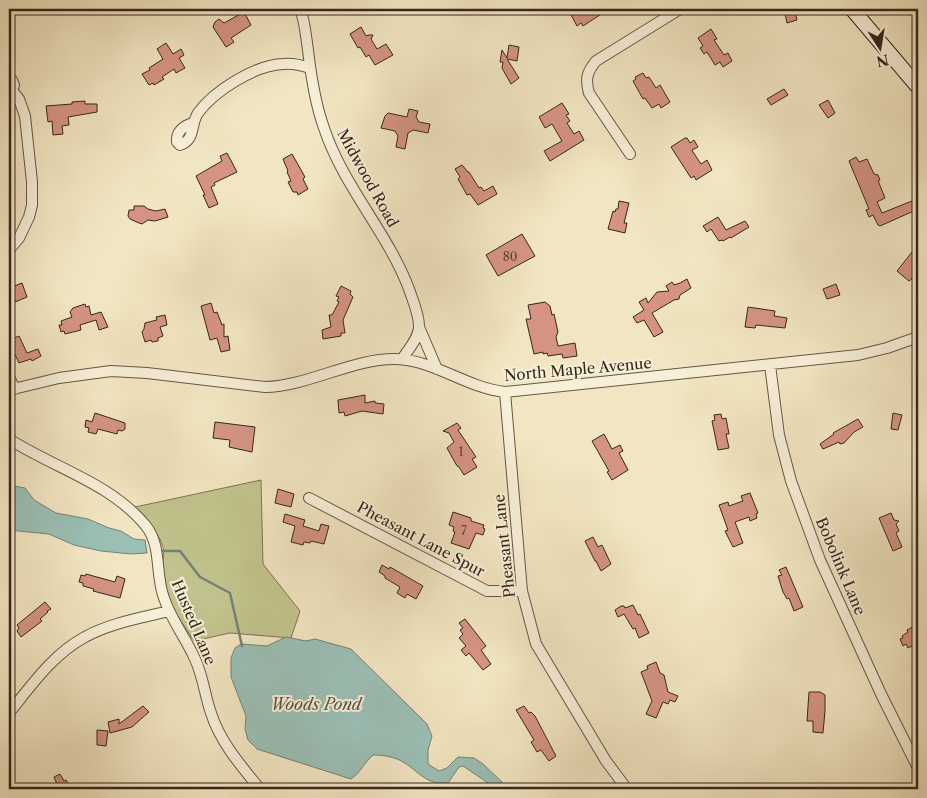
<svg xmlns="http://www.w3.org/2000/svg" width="927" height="798" viewBox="0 0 927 798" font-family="'Libre Caslon Text',serif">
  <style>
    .green { fill: #c2c38e; stroke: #7c7455 }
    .water { fill: #9bbfb5; stroke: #738278 }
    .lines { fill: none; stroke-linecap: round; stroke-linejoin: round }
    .stream { stroke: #738278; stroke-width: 2.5 }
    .building { fill: #d59483; stroke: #37261c }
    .minor-casing { stroke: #665646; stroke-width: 12 }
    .secondary-casing { stroke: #37261c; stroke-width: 16 }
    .minor { stroke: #f7efd7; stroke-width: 10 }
    .secondary { stroke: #f7efd7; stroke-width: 14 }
    .labels { text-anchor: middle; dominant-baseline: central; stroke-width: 4; stroke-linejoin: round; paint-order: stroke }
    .number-label { font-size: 12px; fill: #5e4236 }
    .street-label { font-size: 15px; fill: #37261c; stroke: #f7efd7 }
    .water-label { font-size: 16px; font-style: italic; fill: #55544a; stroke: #f7efd7 }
  </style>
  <rect width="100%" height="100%" fill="#f2e6c2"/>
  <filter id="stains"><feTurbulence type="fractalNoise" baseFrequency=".004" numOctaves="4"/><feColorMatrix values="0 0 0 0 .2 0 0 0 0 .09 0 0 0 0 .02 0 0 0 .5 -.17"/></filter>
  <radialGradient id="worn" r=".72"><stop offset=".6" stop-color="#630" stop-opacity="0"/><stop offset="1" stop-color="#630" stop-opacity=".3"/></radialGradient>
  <!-- green -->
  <path class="green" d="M261 480 263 564 300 611 291 638 230 633 194 641C181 621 164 599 162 575 161 565 166 554 162 544 157 530 144 519 135 507Z"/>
  <!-- water -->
  <path class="water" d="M9 485 25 488 34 500 56 513 88 519 109 528 121 531 134 539 145 540 147 553 131 554 101 551 74 545 49 534 9 530Z
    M286 637 306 641 315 639 351 649 427 724 432 736 428 750V764L439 771 447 768 458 757 474 758 483 764 503 783 506 789H497L463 766 459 767 448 783C425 785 420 772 403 762 395 757 383 755 373 755 364 763 360 773 351 779L257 749 248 740 245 729 246 716 231 677V658L235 648 241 644 267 646Z"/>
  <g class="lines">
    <!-- stream -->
    <path class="stream" d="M163 551H180L200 577 230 593 242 646"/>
  </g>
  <!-- building -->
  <path class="building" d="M577 9H609L583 26 581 23 577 26 570 13Z
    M784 9H794L797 20 787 23Z
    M244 12 251 25 231 38 234 42 226 47 213 27 215 22 219 19 224 23Z
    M361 27 366 36 369 35H373L371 39 377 49 386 44 393 55 375 65 369 55 366 57 360 47 358 48 350 34Z
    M711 29 717 39 714 40 724 55 728 53 732 61 723 67 720 62 715 65 707 52 704 54 700 48 703 46 698 38Z
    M166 43 173 54 181 49 184 55 179 58 185 68 176 73 174 69 162 77 164 79 154 85 153 83 149 85 142 74 150 70 149 68 163 59 157 49Z
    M509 45 519 47 517 61 507 59 519 78 511 84 502 68 503 62H500L502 50 507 58Z
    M643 73 646 78 649 77 656 88 660 85 670 102 661 108 659 104 652 108 645 98 643 99 633 81 636 79 635 77Z
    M784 89 788 95 771 105 767 99Z
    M828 100 835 113 828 118 819 105Z
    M85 101V104H97V112L68 117 69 125 62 126 63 134 53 135 52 121 48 122 46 106 72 104V102Z
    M562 103 569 114 566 115 570 121 567 123 574 134 579 131 584 140 550 161 544 151 562 141 552 124 545 128 539 117Z
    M409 109 418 111 416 117 419 122 430 124 428 133 413 130 408 133 405 149 396 147 398 136 395 131 381 128 385 116 388 113 407 117Z
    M685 138H687L690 143 694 140 698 147 692 150 693 152 701 164 707 160 712 170 696 180 694 176 691 178 671 147Z
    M227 153 237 172 214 183 215 185 211 187 218 204 209 208 203 195H205L196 176 222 161 220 156Z
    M292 154 305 177 303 179 308 189 298 195 297 192H293L288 182 291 181 287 172 288 171 283 159Z
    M856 157 859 162 867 159 874 174 878 175 880 180 878 181 879 183 885 198 877 202 882 213 912 201 916 210 880 226 878 225 873 215 869 217 866 210 869 209 849 161Z
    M462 165 468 172H469L479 188 481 187 484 191 493 186 497 194 478 205 470 194 467 195 458 179 460 177 455 169Z
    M619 201 629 203 624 223H627L625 233 608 229 613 211 615 212 616 209H618Z
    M134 206H144L148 209 156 211 165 209 168 217 155 221 148 220 142 224 139 223 130 219 128 216 129 210H134Z
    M718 217 726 230 745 221 749 227 731 238 730 237 723 241 722 240 719 241 711 229 707 232 703 226Z
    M522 234 535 256 498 276 486 255Z
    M912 252 918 257V274L909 281 897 271Z
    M687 279 691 288 680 295 679 299 674 300 652 313 663 332 654 337 644 320 637 323 633 317 644 310 639 302 646 298 648 303 657 292 669 291 666 286 672 282 674 285 680 283Z
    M22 283 27 297 15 302 12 297 9 298V288Z
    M836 284 840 295 827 299 823 289Z
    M341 286 351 291 350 294 353 297 343 320 345 333H341V336L323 339 322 330 331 327 329 315H332L339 302 337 301 339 297 336 296Z
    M545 302 550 306 552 315 554 314 558 332 556 337 558 346 575 343 577 356 563 358 562 354 548 356 547 353 543 354V352L534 354 526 319H531L528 305Z
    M211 303 214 313 217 312 222 325 224 324V337L228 336 230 350 221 352 217 338 210 340 201 306Z
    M85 304 86 307 89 306 91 315 101 312 108 327 99 330 96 320 80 325 81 330 65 334 64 331 61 332 59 325H62L61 321 72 317 70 312 73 308Z
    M748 307 775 311 774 316 787 318 785 328 756 325 755 328 745 327Z
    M165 315 167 325 160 327 163 336 158 338V341L152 342 151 340 145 342 142 332 144 329 145 323 157 320 156 317Z
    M19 336 27 353 38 349 41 356 32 361 31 359 19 363 10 344 13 343 12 339Z
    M365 395V403L375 401V403L384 404 383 414 362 411 345 416 344 412 339 413 338 400Z
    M95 413 125 423V429L122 431 118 430 117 434 98 429 96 434 88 432 89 428 85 427 86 420 92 422Z
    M893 413 902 415 898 430 891 429Z
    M721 414 722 419 726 418 729 434H726L729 448 718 450 712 421 715 420 714 415Z
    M858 419 863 427 854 432 844 443 840 444 839 442 823 449 820 444 834 434 833 433Z
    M215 422 255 427 252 452 229 447 230 440 213 438Z
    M457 423 461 428 458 430 476 457 472 459 477 467 464 475 459 467 457 466 447 448 454 442 449 433 443 431Z
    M604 434 612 449 620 445 623 451 619 453 628 470 612 480 607 472 609 471 592 441Z
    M278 489 294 494 291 507 275 503Z
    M750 493 758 513 756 514 757 518 750 521 749 517 735 522 743 543 733 547 725 531 728 530 719 505 728 502 729 506 743 501 741 496Z
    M453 512 471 518V521L484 525 483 528 485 529 483 535 476 533 469 549 451 543 455 532 453 531 454 527 449 525Z
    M891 513 894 520 899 521 896 524 899 531 896 533 902 547 893 551 879 518Z
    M285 514 305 520 303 526 319 531 321 524 329 526 324 544 311 541 310 543 304 542 303 545 291 542 295 526 283 522Z
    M593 537 598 547 602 545 611 564 601 571 596 561H595L585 541Z
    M382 565 389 569 390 567 423 586 416 599 407 594 405 598 397 593 400 587 385 578V576L379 572Z
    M786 567 803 607 794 611 789 598 787 599 783 592 778 576 782 575 779 570Z
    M86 574 115 582 117 576 125 579 120 598 93 591 94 589 83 586V583L79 582 81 575 85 576Z
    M45 602 51 609 47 611 48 612 40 619 42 621 21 637 17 631 19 628 17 625Z
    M633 605 638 615 640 614 649 633 639 638 635 628 633 629 624 614 618 617 615 610 621 606H624L625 608Z
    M465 619 486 646 481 650 491 664 483 670 469 653 466 656 461 650 466 646 459 638 463 634 460 630 463 628 459 623Z
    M918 624V643L908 648 906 644 903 646 900 639 903 638 902 636 908 632 907 630Z
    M656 662 660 673 664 675 668 692 678 696 675 702 670 700 668 704 663 702 656 718 646 714 652 701 641 672 648 669 647 666Z
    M809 692H820L825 695V711L823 733 813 732V721H807Z
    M143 706 149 712 142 718 132 727 110 733 108 722 119 719V724Z
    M524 706 529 713 531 712 535 716 556 756 549 761 541 750 537 752 531 742 534 740 516 710Z
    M97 730 108 731 106 746 97 745Z
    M60 774 64 781 66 780 71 789H59L54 777Z"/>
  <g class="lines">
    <!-- minor casing -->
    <g class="minor-casing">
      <path id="minor" d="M300 9C305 21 306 37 308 50 311 76 315 103 324 128 343 186 388 233 409 289 413 301 419 314 419 326 419 338 408 350 402 359
        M9 78 12 80 14 85 12 90 9 92
        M193 123C183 126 176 132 177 142L180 145C196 139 190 125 198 113 214 91 255 65 283 64 293 63 301 65 310 68
        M630 154 589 93C585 79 587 72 596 61L680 9
        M9 250 19 238 29 217 32 205V182L25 116 19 99 12 90
        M419 327 437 369
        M770 365 779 435 791 481 820 560 881 694 918 768
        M9 377 15 389
        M9 390 59 378 111 371 147 373 265 387C309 386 353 358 396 359 434 360 467 388 505 392L858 355 887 348 918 337
        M505 392 522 591 536 644 606 761 627 789
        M9 439C54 468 111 483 146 526 162 546 155 575 164 598 171 620 186 638 195 659 203 676 205 696 211 713 220 742 242 767 260 789
        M309 498 487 591H522
        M9 713C31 686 53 654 85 637 110 623 141 618 169 611"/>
    </g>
    <!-- secondary casing -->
    <g class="secondary-casing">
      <path id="secondary" d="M852 9 918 87"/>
    </g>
    <!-- minor -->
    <use href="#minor" class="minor"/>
    <!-- secondary -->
    <use href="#secondary" class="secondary"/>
  </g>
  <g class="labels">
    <!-- number labels -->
    <g class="number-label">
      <text x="510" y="256">80</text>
      <text x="461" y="451">1</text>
      <text x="464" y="530">7</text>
    </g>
    <!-- street labels -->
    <g class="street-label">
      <text transform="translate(368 178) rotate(61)">Midwood Road</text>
      <text transform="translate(578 369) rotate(-5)">North Maple Avenue</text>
      <text transform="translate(421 539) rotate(28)">Pheasant Lane Spur</text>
      <text transform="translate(504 546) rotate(-96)">Pheasant Lane</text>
      <text transform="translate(841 566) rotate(67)">Bobolink Lane</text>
      <text transform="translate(194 622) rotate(67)">Husted Lane</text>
    </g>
    <!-- water labels -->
    <g class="water-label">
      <text x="316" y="704">Woods Pond</text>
    </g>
  </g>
  <!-- margin -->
  <rect width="927" height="798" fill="none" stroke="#f2e6c2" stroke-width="30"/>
  <rect x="10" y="10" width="907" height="778" fill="none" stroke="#37261c" stroke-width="2.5"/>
  <rect x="15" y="15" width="897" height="768" fill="none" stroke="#37261c"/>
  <!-- north arrow -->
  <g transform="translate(880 48) rotate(168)" stroke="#f7efd7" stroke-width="4" paint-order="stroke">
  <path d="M0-4L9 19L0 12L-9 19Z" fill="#37261c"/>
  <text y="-8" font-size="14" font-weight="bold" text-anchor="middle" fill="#37261c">N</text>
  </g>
  <rect width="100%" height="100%" filter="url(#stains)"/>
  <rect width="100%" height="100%" fill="url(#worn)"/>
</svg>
